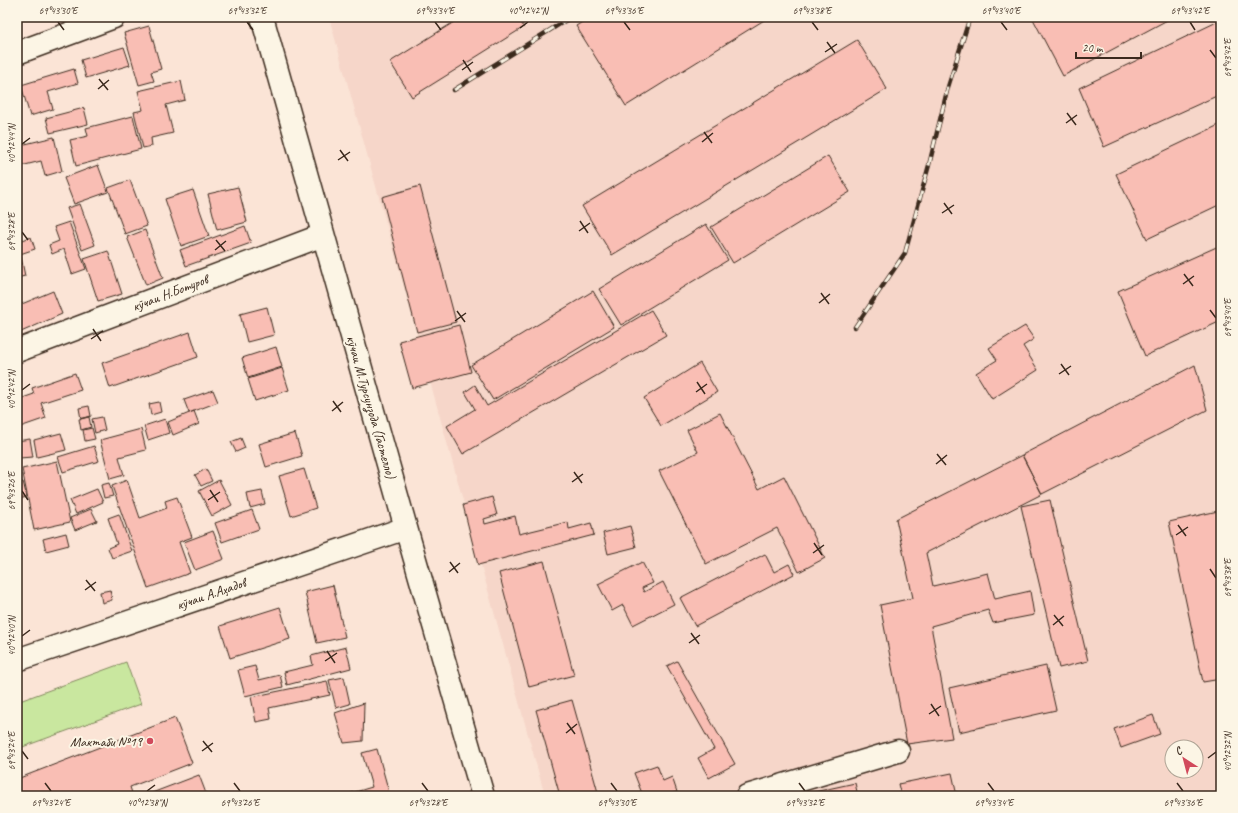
<svg xmlns="http://www.w3.org/2000/svg" width="1238" height="813" viewBox="0 0 1238 813" font-family="Caveat,sans-serif">
  <style>
    .built { fill: #f6d6c9; fill-rule: evenodd }
    .green { fill: #c9e79f; stroke: #82885e }
    .building { fill: #f9beb4; stroke: #3b2a1e }
    .lines { fill: none; stroke-linecap: round; stroke-linejoin: round }
    .minor-casing { stroke: #3b2a1e; stroke-width: 25 }
    .minor { stroke: #fcf5e5; stroke-width: 22 }
    .rail-casing { stroke: #3b2a1e; stroke-width: 4.5 }
    .rail { stroke: #fcf5e5; stroke-width: 3; stroke-dasharray: 9; stroke-linecap: butt }
    .ticks { fill: none; stroke: #3b2a1e; stroke-width: 1.5 }
    .poi-dot { fill: #d1495b; stroke: #fcf5e5; stroke-width: 1.5 }
    .labels { text-anchor: middle; dominant-baseline: central; stroke-width: 4; stroke-linejoin: round; paint-order: stroke }
    .street-label { font-size: 14px; fill: #3b2a1e; stroke: #fcf5e5 }
    .poi-label { font-size: 14px; fill: #3b2a1e; stroke: #fcf5e5; text-anchor: end }
    .neatline { fill: none; stroke: #3b2a1e; stroke-width: 1.5 }
    .ticks-label { font-size: 10px; text-anchor: middle; fill: #3b2a1e }
  </style>
  <rect width="100%" height="100%" fill="#fbe4d6"/>
  <filter id="ink" filterUnits="userSpaceOnUse"><feTurbulence type="fractalNoise" baseFrequency=".025" numOctaves="2"/><feDisplacementMap in="SourceGraphic" scale="8" xChannelSelector="R" yChannelSelector="G"/><feConvolveMatrix kernelMatrix="1 2 1 2 8 2 1 2 1" color-interpolation-filters="sRGB"/></filter>
  <g filter="url(#ink)">
    <!-- built -->
    <path class="built" d="M329 17H1221V796H545ZM1172 747H1196V771H1172Z"/>
    <!-- green -->
    <path class="green" d="M126 662 141 704 17 749V702Z"/>
    <!-- building -->
    <path class="building" d="M462 17H517L524 27 412 97 390 62Z
      M590 17H769L626 106 576 26Z
      M1032 17H1170L1171 18 1063 76Z
      M1221 20V94L1104 147 1079 88Z
      M149 26 161 69 151 72 154 81 139 85 124 33Z
      M857 40 887 89 612 255 582 206Z
      M124 47 130 65 86 78 81 60Z
      M74 69 78 83 48 92 53 109 30 116 21 85Z
      M181 81 185 100 166 105 173 133 151 138 152 146 143 148 134 112 143 110 138 91Z
      M84 108 88 124 50 133 46 118Z
      M133 116 141 149 76 166 70 140 88 136 86 128Z
      M1221 124V204L1147 239 1116 174Z
      M54 137 62 171 45 176 41 161 17 167V146Z
      M828 156 850 192 733 263 711 227Z
      M98 165 108 192 74 204 64 178Z
      M130 180 147 226 125 234 108 188Z
      M420 186 456 322 417 332 382 197Z
      M238 187 247 222 217 230 208 194Z
      M193 190 209 236 181 246 165 199Z
      M80 204 95 245 82 250 67 208Z
      M17 212 21 230 17 231Z
      M69 222 86 269 72 274 64 249 52 254 49 245 59 241 54 227Z
      M706 224 728 260 621 325 599 289Z
      M245 226 251 243 186 266 180 250Z
      M145 230 163 278 146 285 127 237Z
      M31 237 35 249 17 255V242Z
      M1221 245V321L1145 356 1118 291Z
      M108 251 122 294 98 301 84 259Z
      M21 257 25 276 17 278V258Z
      M53 291 62 314 21 332 17 322V306Z
      M593 291 614 327 493 400 471 365Z
      M267 307 274 335 247 342 240 314Z
      M651 310 666 335 463 454 447 426 475 409 465 392 475 385 487 406Z
      M459 325 471 372 412 388 399 341Z
      M1025 326 1034 339 1023 346 1038 370 992 399 976 373 997 360 989 348Z
      M190 332 198 357 110 388 102 363Z
      M276 347 282 367 248 378 242 358Z
      M700 363 717 392 661 426 644 398Z
      M1195 365 1207 410 1042 494 1022 455Z
      M282 368 289 390 255 401 248 379Z
      M75 373 81 390 41 403 46 418 20 427 17 418V400L34 394 32 388Z
      M213 390 218 402 189 413 184 400Z
      M159 402 161 412 151 415 149 404Z
      M89 406 91 416 81 419 79 408Z
      M194 411 199 424 173 435 168 422Z
      M720 413 759 489 784 476 825 558 799 572 777 528 706 564 659 471 698 452 687 430Z
      M89 417 91 427 81 430 79 419Z
      M102 417 105 430 95 433 92 419Z
      M165 419 169 433 148 440 144 426Z
      M92 428 95 439 85 441 83 430Z
      M141 429 146 450 119 457 124 475 110 479 100 440Z
      M61 433 66 450 37 457 34 440Z
      M295 433 302 456 266 467 259 444Z
      M241 438 245 448 236 452 231 442Z
      M30 439 33 457 19 458 17 441Z
      M94 446 99 461 63 472 58 457Z
      M1022 455 1042 494 926 553 933 586 988 573 995 599 1030 591 1034 615 993 623 988 610 931 626 952 738 907 744 880 605 913 598 896 519Z
      M57 461 70 522 34 530 22 469Z
      M206 469 212 481 201 486 195 475Z
      M304 469 316 508 291 516 279 476Z
      M127 480 140 518 167 508 165 501 177 497 192 537 179 542 190 573 148 588 112 486Z
      M219 480 232 505 212 516 199 491Z
      M23 482 27 497 19 499 17 483Z
      M109 483 113 496 104 498 101 485Z
      M97 489 103 502 76 514 70 500Z
      M262 491 265 504 250 508 247 494Z
      M492 497 497 515 484 519 485 524 515 516 519 534 568 522 569 529 591 523 594 535 478 565 463 505Z
      M1050 500 1088 661 1059 668 1021 506Z
      M91 509 97 521 75 530 70 518Z
      M252 510 259 529 222 542 215 523Z
      M1218 511 1221 524V679L1203 682 1169 522Z
      M119 514 132 551 112 558 108 548 117 544 108 518Z
      M630 526 636 547 608 554 603 533Z
      M213 531 224 559 195 570 184 542Z
      M66 533 69 545 46 551 43 539Z
      M765 554 774 572 789 564 794 574 695 626 680 598Z
      M544 561 574 675 529 687 499 573Z
      M642 562 653 583 642 588 644 592 663 582 674 604 633 625 623 605 612 611 598 584Z
      M333 585 345 637 317 643 305 592Z
      M110 590 112 600 102 603 100 592Z
      M280 607 290 639 230 658 220 626Z
      M346 647 351 668 287 685 284 672 313 665 311 656Z
      M677 661 735 764 709 778 698 758 714 749 667 666Z
      M255 666 259 680 280 675 283 687 245 696 238 670Z
      M1046 666 1056 710 959 732 949 688Z
      M344 677 350 704 336 708 329 680Z
      M327 681 330 695 269 708 271 719 256 722 251 697Z
      M572 700 599 796H560L536 710Z
      M364 703 363 741 344 743 335 713Z
      M1153 715 1160 734 1121 748 1114 729Z
      M175 718 192 763 130 787 133 796H105L104 794 100 796H17V779Z
      M377 749 390 796H342L372 787 362 753Z
      M657 765 663 781 672 777 677 792 665 796H643L634 773Z
      M952 773 957 796H901L898 784Z
      M199 775 207 796H144Z
      M855 783 858 796H815L814 792Z"/>
    <g class="lines">
      <!-- minor casing -->
      <g class="minor-casing">
        <path id="minor" d="M262 17 406 528 483 796
          M17 53 114 17
          M17 351 323 235
          M17 660 406 528
          M747 796 898 751"/>
      </g>
      <!-- minor -->
      <use href="#minor" class="minor"/>
      <!-- rail casing -->
      <g class="rail-casing">
        <path id="rail" d="M454 90 571 17
          M855 327 905 253 929 165 948 87 970 17"/>
      </g>
      <!-- rail -->
      <use href="#rail" class="rail"/>
    </g>
  </g>
  <!-- ticks -->
  <path class="ticks" d="M58 22 64 30M247 22 253 30M435 22 441 30M624 22 630 30M812 22 818 30M1001 22 1007 30M1190 22 1195 30M520 28 528 22M827 42 835 53M1210 50 1216 58M825 52 837 44M463 60 471 72M462 70 473 62M99 79 108 90M98 89 109 80M1067 113 1076 125M1066 123 1077 115M704 132 712 143M702 142 713 133M22 144 30 138M340 150 348 161M338 160 350 152M944 203 952 214M942 213 954 205M580 221 588 233M579 231 590 223M22 232 28 240M216 240 225 251M215 250 226 241M1184 274 1193 286M1183 284 1194 276M821 293 829 304M819 303 830 294M1210 310 1216 318M457 311 465 322M455 321 466 313M93 329 101 341M91 339 103 331M1061 364 1069 375M1059 374 1071 366M697 382 705 394M22 390 30 384M696 392 707 384M333 401 341 412M332 411 343 402M937 454 946 465M936 464 947 455M574 472 582 483M572 482 583 474M210 490 218 502M22 491 28 500M208 500 220 492M1178 525 1186 536M1176 535 1188 527M814 543 822 555M813 553 824 545M450 562 458 573M1210 569 1216 578M449 572 460 563M86 580 95 591M85 590 96 582M1054 615 1063 626M1053 625 1064 616M691 633 699 644M22 636 30 630M689 643 700 635M327 651 335 663M325 661 337 653M931 704 939 716M929 714 941 706M567 723 575 734M566 733 577 724M203 741 212 752M22 751 28 759M202 751 213 743M1208 758 1216 752M45 783 51 791M234 783 240 791M422 783 428 791M611 783 617 791M799 783 805 791M988 783 994 791M1177 783 1183 791M147 791 155 785"/>
  <!-- markers -->
  <circle class="poi-dot" cx="150" cy="741" r="4"/>
  <g class="labels">
    <!-- street labels -->
    <g class="street-label">
      <text transform="translate(170 293) rotate(-21)">кӯчаи Н.Ботуров</text>
      <text transform="translate(371 407) rotate(74)">кӯчаи М.Турсунзода (Гастелло)</text>
      <text transform="translate(211 594) rotate(-19)">кӯчаи А.Аҳадов</text>
    </g>
    <!-- poi labels -->
    <g class="poi-label">
      <text x="142" y="741">Мактаби №19</text>
    </g>
  </g>
  <!-- margin -->
  <rect width="1238" height="813" fill="none" stroke="#fcf5e5" stroke-width="44"/>
  <!-- north arrow -->
  <g transform="translate(1184 759) rotate(324)"><circle r="19" fill="#fcf5e5" stroke="#afa495"/>
  <path d="M0-3L7 15L0 10L-7 15Z" fill="#d1495b"/>
  <text y="-6" font-size="11" font-weight="bold" text-anchor="middle" fill="#3b2a1e">С</text>
  </g>
  <!-- scale -->
  <path d="M1076 52v6h65v-6" fill="none" stroke="#3b2a1e" stroke-width="2"/>
  <text x="1082" y="52" font-size="12" fill="#3b2a1e" stroke="#fcf5e5" stroke-width="3" paint-order="stroke">20 m</text>
  <rect x="22" y="22" width="1194" height="769" class="neatline"/>
  <g class="ticks-label">
    <text x="58" y="14">69°43'30"E</text>
    <text x="247" y="14">69°43'32"E</text>
    <text x="435" y="14">69°43'34"E</text>
    <text x="528" y="14">40°12'42"N</text>
    <text x="624" y="14">69°43'36"E</text>
    <text x="812" y="14">69°43'38"E</text>
    <text x="1001" y="14">69°43'40"E</text>
    <text x="1190" y="14">69°43'42"E</text>
    <text transform="translate(1227 58) rotate(-90)" y="4">69°43'42"E</text>
    <text transform="translate(11 144) rotate(-90)" y="4">40°12'44"N</text>
    <text transform="translate(11 232) rotate(-90)" y="4">69°43'28"E</text>
    <text transform="translate(1227 318) rotate(-90)" y="4">69°43'40"E</text>
    <text transform="translate(11 390) rotate(-90)" y="4">40°12'42"N</text>
    <text transform="translate(11 491) rotate(-90)" y="4">69°43'26"E</text>
    <text transform="translate(1227 578) rotate(-90)" y="4">69°43'38"E</text>
    <text transform="translate(11 636) rotate(-90)" y="4">40°12'40"N</text>
    <text transform="translate(11 751) rotate(-90)" y="4">69°43'24"E</text>
    <text transform="translate(1227 752) rotate(-90)" y="4">40°12'32"N</text>
    <text x="51" y="806">69°43'24"E</text>
    <text x="147" y="806">40°12'38"N</text>
    <text x="240" y="806">69°43'26"E</text>
    <text x="428" y="806">69°43'28"E</text>
    <text x="617" y="806">69°43'30"E</text>
    <text x="805" y="806">69°43'32"E</text>
    <text x="994" y="806">69°43'34"E</text>
    <text x="1183" y="806">69°43'36"E</text>
  </g>
</svg>
